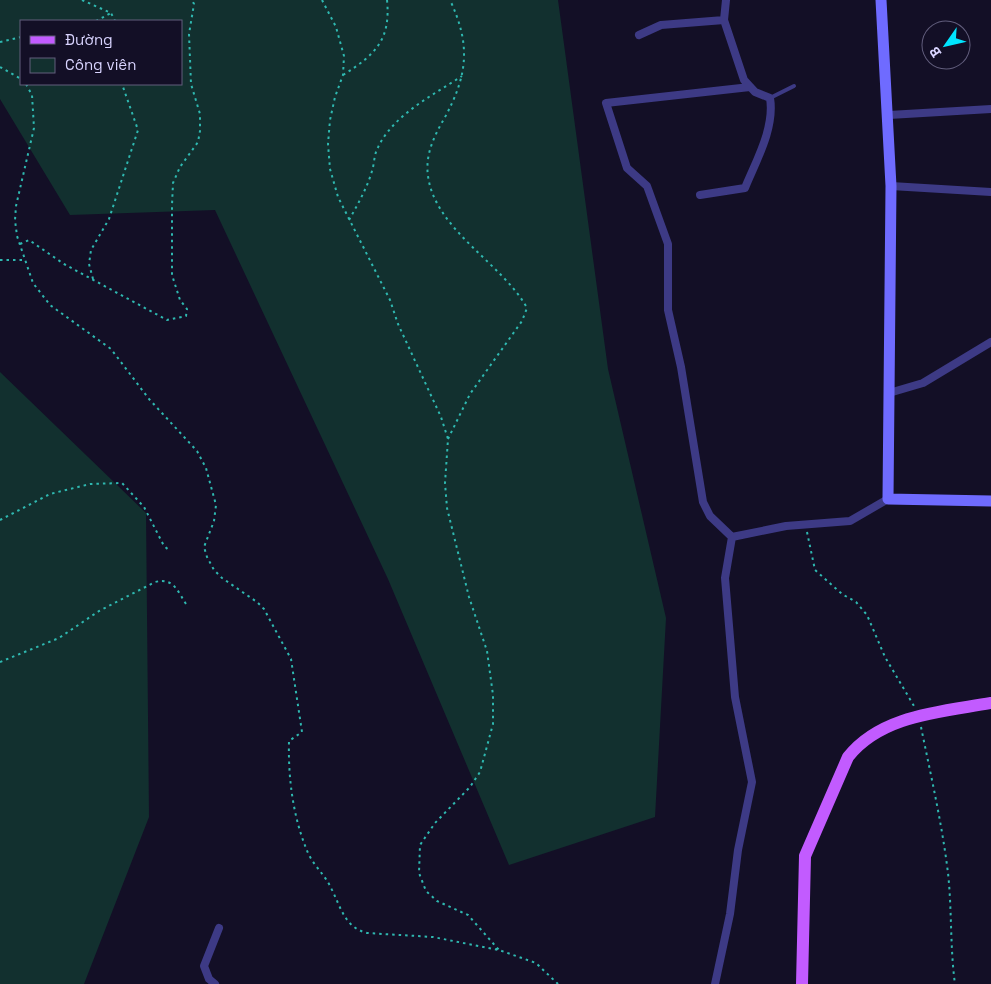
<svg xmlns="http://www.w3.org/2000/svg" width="991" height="984" viewBox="0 0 991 984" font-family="'Space Grotesk',sans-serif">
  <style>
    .green { fill: #12302f; fill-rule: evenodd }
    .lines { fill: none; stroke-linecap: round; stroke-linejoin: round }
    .path { stroke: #2fb8b0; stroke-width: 2; stroke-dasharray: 2.5 4; stroke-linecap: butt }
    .lane { stroke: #3d3a85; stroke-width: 4 }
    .street { stroke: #3d3a85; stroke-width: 8 }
    .secondary { stroke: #6f6bff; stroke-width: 11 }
    .primary { stroke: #c25bff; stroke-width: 12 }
  </style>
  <rect width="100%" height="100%" fill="#130f26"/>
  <!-- green -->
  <path class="green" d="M0 0H558L608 369 666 618 655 817 509 865 388 579 215 210 70 215 0 99ZM21 21H181V84H21Z
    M0 372 146 513 149 817 84 984H0Z"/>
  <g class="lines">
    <!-- path -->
    <path class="path" d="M82 0 111 13 115 21
      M322 0 336 27 344 56 343 75 335 97 330 120 328 144 330 169 338 197 390 300 398 324 441 417 448 439 445 483 447 508 469 597 487 651 493 695V724L480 772 470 787 435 823 420 845 419 873 426 891 437 901 468 915 499 950
      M96 21 111 13
      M0 42 21 37
      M0 67 21 79
      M343 75C375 55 391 40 387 0
      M26 84 32 95 34 128 16 206 15 220 17 236 33 283 50 305 111 349 149 399 197 451 206 468 216 505 214 521 204 547 207 557 214 570 222 578 257 602 264 609 291 659 302 732 289 741C288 778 293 818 308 853 314 866 325 875 331 888 341 907 344 927 367 933L433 937 499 950 536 963 558 984
      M349 220C358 204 367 188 372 171 374 165 374 158 376 152 390 116 432 96 462 76
      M20 244 29 240 64 264 167 320 186 316 187 309 180 300 172 275V205L173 183 180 167 198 142 200 131V114L191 84 189 34 194 4 192 0
      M0 260H25
      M93 279 89 264 91 250 109 219 138 130 122 84
      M448 439 470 394 522 321 527 308C503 264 435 230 428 176 425 155 434 136 444 119 468 75 471 45 450 0
      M0 520 50 494 90 484 122 483 144 507 164 546 170 551
      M807 532 815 570 842 594 856 602 867 615 885 657 914 706
      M0 662 59 638 99 611 155 582C175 577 178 593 188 607
      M921 727C931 776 942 824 948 873 952 910 950 948 955 984"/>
    <!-- lane -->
    <path class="lane" d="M770 98 794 86"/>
    <!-- street -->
    <path class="street" d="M639 35 661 25 724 20 726 0
      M889 115 991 109
      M891 186 991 192
      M700 195 745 188C756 161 775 128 770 98L755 92 744 80 724 20
      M889 393 923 383 991 342
      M732 537 710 516 703 502 681 367 668 310V244L647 186 627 168 606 103 750 87
      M732 537 786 526 850 521 888 499
      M215 984 209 979 204 966 219 928
      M715 984 730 914 738 850 752 782 735 697 725 578 732 537"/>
    <!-- secondary -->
    <path class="secondary" d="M881 0 891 186 888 499 991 501"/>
    <!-- primary -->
    <path class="primary" d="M802 984 805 856 848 757C881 715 941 712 991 703"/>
  </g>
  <!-- legend -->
  <rect x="20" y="20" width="162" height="65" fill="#130f26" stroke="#625e7d"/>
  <rect x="30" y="36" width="25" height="8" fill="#c25bff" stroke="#625e7d"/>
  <text x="65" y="45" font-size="15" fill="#d9d4ff">Đường</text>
  <rect x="30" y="58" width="25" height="15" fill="#12302f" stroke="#625e7d"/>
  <text x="65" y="70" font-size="15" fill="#d9d4ff">Công viên</text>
  <!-- north arrow -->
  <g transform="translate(946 45) rotate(236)"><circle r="24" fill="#130f26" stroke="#625e7d"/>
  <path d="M0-4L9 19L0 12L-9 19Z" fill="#00e5ff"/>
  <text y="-8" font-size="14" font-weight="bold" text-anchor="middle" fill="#d9d4ff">B</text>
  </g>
</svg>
